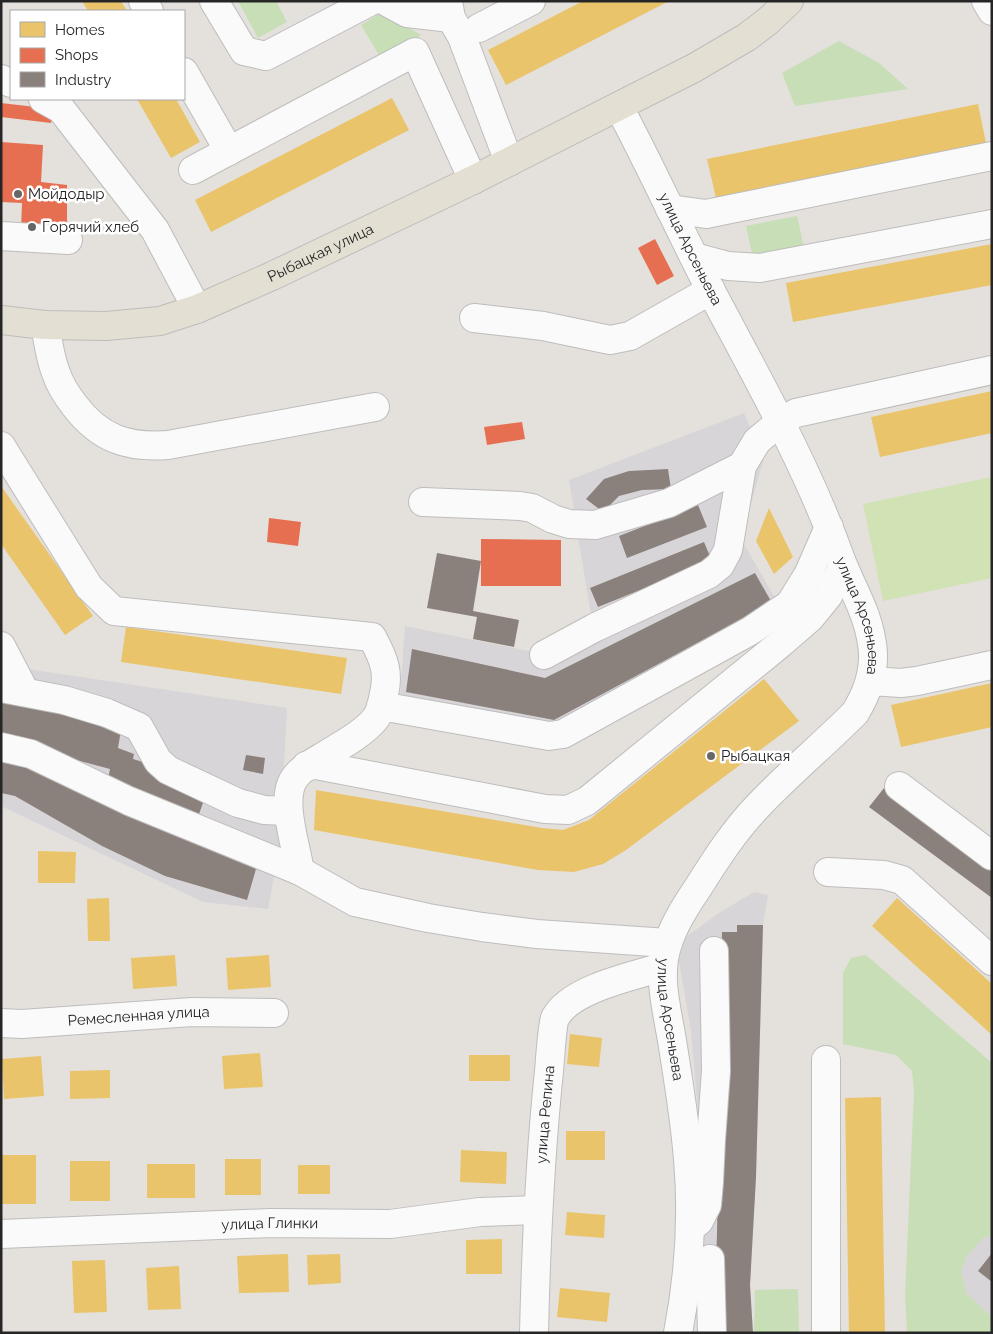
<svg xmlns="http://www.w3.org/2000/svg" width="993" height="1334" viewBox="0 0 993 1334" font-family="Raleway,sans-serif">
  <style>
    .industrial { fill: #d8d5d8 }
    .green { fill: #c7deb7 }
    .pitch { fill: #d1e2b4 }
    .homes { fill: #e9c46a }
    .shops { fill: #e76f51 }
    .industry { fill: #8a817c }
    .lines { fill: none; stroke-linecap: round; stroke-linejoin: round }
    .minor-casing { stroke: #bebdbd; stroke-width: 30 }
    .major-casing { stroke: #bebcbb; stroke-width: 30 }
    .minor { stroke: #fbfafa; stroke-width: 28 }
    .major { stroke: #e3dfd3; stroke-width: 28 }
    .poi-dot { fill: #686766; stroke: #fff; stroke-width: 2 }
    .labels { text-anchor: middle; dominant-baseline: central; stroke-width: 5; stroke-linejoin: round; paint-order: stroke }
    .poi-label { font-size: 15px; fill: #262626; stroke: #fff; text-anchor: start }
    .street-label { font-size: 15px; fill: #262626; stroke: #fff }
  </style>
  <rect width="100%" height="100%" fill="#e4e0dc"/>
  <!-- industrial -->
  <path class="industrial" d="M744 413 764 458 741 539 786 617 564 746 398 724 405 626 529 651 592 622 569 480Z
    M1 665 287 708 280 843 268 909 203 902 1 806Z
    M754 892 768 895 763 925 756 1177 750 1285 753 1333H700L699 1124 691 1031 676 944 719 913Z
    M992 1234V1317L967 1294 961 1272 967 1256 982 1239Z"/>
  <!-- green -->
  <path class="green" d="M238 1H276L287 22 258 38Z
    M382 12 421 35 382 60 361 25Z
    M839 41 879 63 908 89 795 106 782 73Z
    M797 216 805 252 754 262 746 226Z
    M866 955 992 1063V1234L982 1239 967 1256 961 1272 967 1294 992 1317V1333H907L905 1295 914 1092 912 1071 896 1055 843 1044V973L851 958Z
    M798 1289 799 1333H754L755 1290Z"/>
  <!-- pitch -->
  <path class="pitch" d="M992 477V578L883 601 863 504Z"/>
  <!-- homes -->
  <path class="homes" d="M82 1H121L127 11H88Z
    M583 1H669L506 85 488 50Z
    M392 98 409 130 211 232 195 200Z
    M137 99H176L200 142 171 158Z
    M978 104 986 143 716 198 707 159Z
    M992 244V285L793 322 786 283Z
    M992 391V433L880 457 871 417Z
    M1 486 93 616 65 635 1 544Z
    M769 508 793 557 774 574 756 541Z
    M126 627 347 658 341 694 121 662Z
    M764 679 799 721 626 850 603 864 574 872 538 870 314 830 316 790 542 828 563 830 589 820Z
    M992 683V727L901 747 891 705Z
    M38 851 76 852 75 883H38Z
    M109 898 110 941H88L87 899Z
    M897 898 992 984V1035L872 926Z
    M175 955 177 986 133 989 131 958Z
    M269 955 271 987 228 990 226 958Z
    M570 1034 602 1038 599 1067 567 1064Z
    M260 1053 263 1087 224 1089 222 1056Z
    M469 1055H510V1081H469Z
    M41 1056 44 1096 4 1099 2 1059Z
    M110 1070V1098L70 1099V1071Z
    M881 1097 885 1333H849L845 1098Z
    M566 1131H605V1160H566Z
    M461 1150 507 1152 506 1184 460 1182Z
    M1 1155H36V1204H1Z
    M225 1159H261V1195H225Z
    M70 1161H110V1201H70Z
    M147 1164H195V1198H147Z
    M298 1165H330V1194H298Z
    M567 1212 605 1215 604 1238 565 1235Z
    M502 1239V1274H466V1240Z
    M288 1254 289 1292 239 1293 237 1256Z
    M340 1254 341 1283 308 1285 307 1255Z
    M105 1260 107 1312 74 1313 72 1261Z
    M179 1266 181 1309 148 1310 146 1268Z
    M560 1288 610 1293 607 1322 557 1317Z"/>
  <!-- shops -->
  <path class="shops" d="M1 103 53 109 51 123 1 117Z
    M1 142 43 145 41 182 67 185V232L21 229 22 203 1 202Z
    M655 239 674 276 657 285 638 248Z
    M522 422 525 439 487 445 484 427Z
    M269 518 301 522 298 546 267 542Z
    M481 539 561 540V586H481Z"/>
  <!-- industry -->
  <path class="industry" d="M668 469 671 489 642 490 619 496 603 512 586 499 604 479 629 471Z
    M698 505 707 527 627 558 619 536Z
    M704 542 712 561 598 607 590 588Z
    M437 553 481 561 473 611 519 620 514 647 473 639 477 617 427 608Z
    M755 573 772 603 554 720 406 692 412 649 545 678Z
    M1 698 24 701 121 730 118 748 134 754 133 759 156 766 205 797 197 820 108 779 110 769 1 740Z
    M246 755 265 758 263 774 243 770Z
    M1 757 32 763 108 805 179 837 216 850 258 862 247 900 165 876 102 846 15 796 1 793Z
    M884 788 992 869V898L869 807Z
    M737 925H763L756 1177 750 1285 753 1333H713L717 1235 722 932H737Z
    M992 1253V1282L978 1271Z"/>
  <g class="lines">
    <!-- minor casing -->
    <g class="minor-casing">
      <g id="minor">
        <path d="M143 1 149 11"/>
        <path d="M214 1 244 51 266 56 371 1"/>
        <path d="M385 1 407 13 451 18"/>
        <path d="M448 1 451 18 462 37 509 162"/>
        <path d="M986 1 992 11"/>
        <path d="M479 28 531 1"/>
        <path d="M184 72 229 151"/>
        <path d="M1 79 11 83"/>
        <path d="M43 99 61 109 155 230 197 309"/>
        <path id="s1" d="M619 107C651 167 679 229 710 289 757 378 807 465 841 560 851 586 866 610 871 638 877 665 870 689 855 713 823 745 788 774 757 807 734 831 716 859 699 886 687 904 675 922 668 943 656 977 668 1012 673 1047 679 1084 685 1122 688 1159 693 1217 689 1276 678 1333"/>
        <path d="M193 170 415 52 473 180"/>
        <path d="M670 209 706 214 992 156"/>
        <path d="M1 236 68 240"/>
        <path d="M694 257 728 266 760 268 992 224"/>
        <path d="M474 318 543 326 610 340 630 336 711 290"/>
        <path d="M45 325C48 341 50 358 56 373 60 385 67 396 75 406 100 439 128 448 168 445L375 407"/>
        <path d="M1 446 89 587 114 611 372 637C384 659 390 673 383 698 382 705 379 714 375 719 362 735 338 747 322 757 309 765 294 772 290 788 284 810 296 847 300 871L355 902 428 918 482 927 537 934 667 943"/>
        <path d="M423 502 520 506 532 508 553 519 569 524 595 525 669 503 742 466"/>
        <path d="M1 646 25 692"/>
        <path d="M544 655 594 628 709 574 720 565 728 550 742 466 757 441 781 421 796 413 992 370"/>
        <path d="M870 681 901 683 917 681 992 665"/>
        <path d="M1 688 64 700 107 713 139 727 158 761 168 770 238 803 264 810 287 811"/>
        <path d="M381 706 549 736 563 734 750 631 790 604 808 575 829 527"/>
        <path d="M1 747 31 754 129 801 300 871"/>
        <path d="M306 766 316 765 545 809 568 810 587 801 780 644 810 618 828 596 843 566"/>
        <path d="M899 786 992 856"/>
        <path d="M828 872 884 875 902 880 992 961"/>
        <path id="s2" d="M1 1023 22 1024 192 1012 274 1013"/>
        <path d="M826 1060V1333"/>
        <path d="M694 1225 699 1221 707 1205 709 1182 711 1140 716 1071 714 951"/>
        <path id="s3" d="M1 1234 270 1223 390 1224 480 1212 538 1210"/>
        <path d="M710 1259 712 1333"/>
        <path id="s4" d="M534 1333C536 1245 540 1158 549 1071 550 1061 552 1025 555 1018 570 989 633 976 663 967"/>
      </g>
    </g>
    <!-- major casing -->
    <g class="major-casing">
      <g id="major">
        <path id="s5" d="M1 320 45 325 106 326 160 321 197 309 272 276 473 180 694 68 747 37 768 21 789 1"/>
      </g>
    </g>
    <!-- minor -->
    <use href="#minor" class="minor"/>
    <!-- major -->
    <use href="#major" class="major"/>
  </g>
  <!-- markers -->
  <g class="poi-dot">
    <circle cx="18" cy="194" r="5"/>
    <circle cx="32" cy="227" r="5"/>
    <circle cx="711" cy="756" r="5"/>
  </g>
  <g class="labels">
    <!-- poi labels -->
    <g class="poi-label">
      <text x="28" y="194">Мойдодыр</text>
      <text x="42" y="227">Горячий хлеб</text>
      <text x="721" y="756">Рыбацкая</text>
    </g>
    <!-- street labels -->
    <g class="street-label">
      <text stroke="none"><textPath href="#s1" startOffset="159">улица Арсеньева</textPath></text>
      <text stroke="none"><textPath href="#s5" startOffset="334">Рыбацкая улица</textPath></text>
      <text stroke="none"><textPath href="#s1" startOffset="564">улица Арсеньева</textPath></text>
      <text stroke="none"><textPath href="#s2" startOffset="138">Ремесленная улица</textPath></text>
      <text stroke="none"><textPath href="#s1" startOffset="1044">улица Арсеньева</textPath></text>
      <text stroke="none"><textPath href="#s4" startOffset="219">улица Репина</textPath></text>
      <text stroke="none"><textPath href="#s3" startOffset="269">улица Глинки</textPath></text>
    </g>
  </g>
  <!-- border -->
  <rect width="993" height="1334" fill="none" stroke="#262626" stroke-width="5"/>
  <!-- legend -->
  <rect x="10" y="10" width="175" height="90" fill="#ffffff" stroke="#a8a8a8"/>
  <rect x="20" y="22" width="25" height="15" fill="#e9c46a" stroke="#a8a8a8"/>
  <text x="55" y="35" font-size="15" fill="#262626">Homes</text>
  <rect x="20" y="48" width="25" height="15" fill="#e76f51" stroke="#a8a8a8"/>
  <text x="55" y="60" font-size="15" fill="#262626">Shops</text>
  <rect x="20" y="72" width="25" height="15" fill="#8a817c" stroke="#a8a8a8"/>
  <text x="55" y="85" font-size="15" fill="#262626">Industry</text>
</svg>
